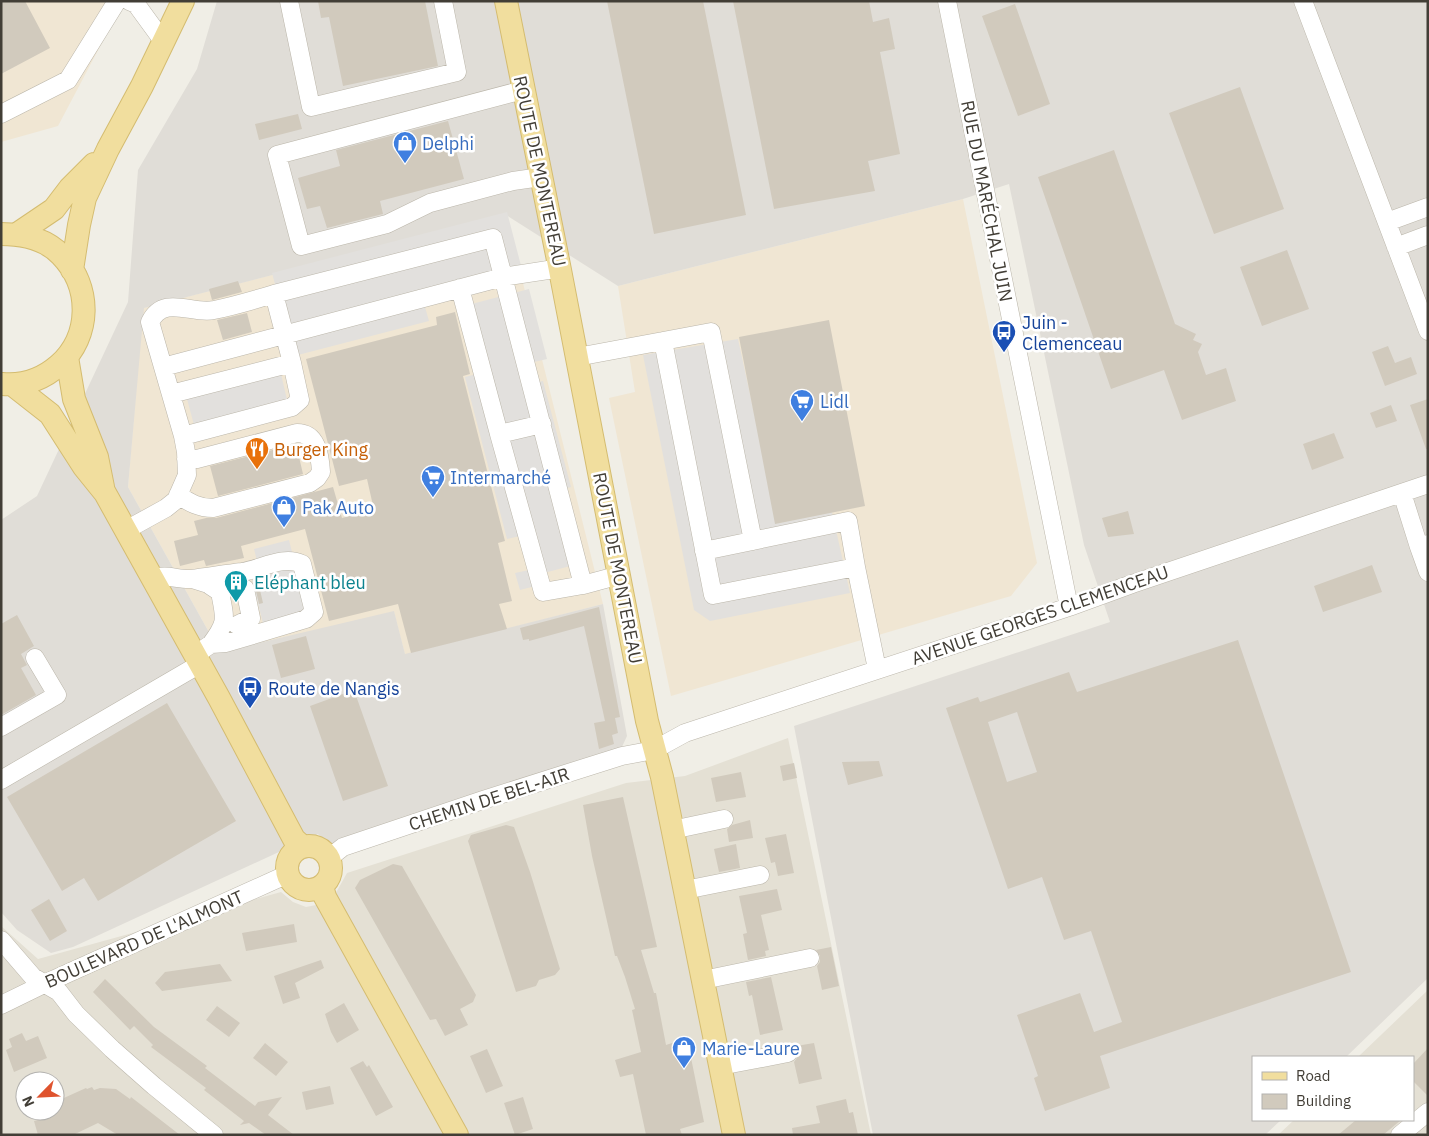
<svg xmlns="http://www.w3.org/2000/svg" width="1429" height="1136" viewBox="0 0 1429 1136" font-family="'IBM Plex Sans',sans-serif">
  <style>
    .residential { fill: #e4e0d4; fill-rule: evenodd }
    .commercial { fill: #f0e6d3 }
    .industrial { fill: #e0ddd7 }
    .parking { fill: #e2e0dd }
    .building { fill: #d1cabd; fill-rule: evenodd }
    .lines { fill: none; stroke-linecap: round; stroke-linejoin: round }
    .minor-casing { stroke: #bbb6aa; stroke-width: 19 }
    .major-casing { stroke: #d4bc70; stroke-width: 24 }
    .minor { stroke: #fff; stroke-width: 18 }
    .major { stroke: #f1de9e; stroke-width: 22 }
    .labels { text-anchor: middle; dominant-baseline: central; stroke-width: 5; stroke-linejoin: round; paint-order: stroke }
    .shop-label { font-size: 18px; fill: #366cbe; stroke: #fff; text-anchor: start }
    .street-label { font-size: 18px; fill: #423e36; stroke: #fff }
    .transit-label { font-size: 18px; fill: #164399; stroke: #fff; text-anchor: start }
    .food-label { font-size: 18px; fill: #c56008; stroke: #fff; text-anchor: start }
    .culture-label { font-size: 18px; fill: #0d838f; stroke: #fff; text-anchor: start }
  </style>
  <rect width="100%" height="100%" fill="#f0eee6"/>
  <!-- residential -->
  <path class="residential" d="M788 738 871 1135H1V926L38 959 281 892 293 902 306 907 316 905 337 891 347 873 626 783 685 776ZM25 1081H55V1111H25Z
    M1428 990V1135H1278L1294 1120H1413V1057H1358Z"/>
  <!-- commercial -->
  <path class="commercial" d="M1 1H124L58 126 1 142Z
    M963 199 1037 563 1011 596 671 696 609 398 635 392 618 286Z
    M506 215 603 604 405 655 394 612 220 652 128 487 143 308Z"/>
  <!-- industrial -->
  <path class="industrial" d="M217 1H1428V978L1346 1057H1253V1120H1281L1265 1135H873L794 726 1110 622 1084 545 1009 184 963 199 618 286 506 215 144 308 128 487 220 652 394 611 405 654 603 604 627 736 621 749 329 846 318 834 73 947 51 953 17 930 1 912V520L37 496 128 302 138 170 197 69Z"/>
  <!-- parking -->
  <path class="parking" d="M507 212 525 281 425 307 429 321 294 356 272 273Z
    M529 289 547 359 534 362 538 382 543 381 571 487 567 488 585 562 544 573 547 583 520 590 515 573 529 570 520 536 507 539 465 377 477 374 460 307Z
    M738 339 778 523 832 512 850 593 710 621 694 610 643 355Z
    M281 374 287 400 194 425 187 399Z
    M289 540 310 624 266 635 248 564 257 561 254 549Z"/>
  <!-- building -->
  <path class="building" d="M1 1H25L50 48 1 74Z
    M318 1H425L438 66 343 86 329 17 321 18Z
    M607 1H703L746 215 654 234Z
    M733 1H869L873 22 889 18 895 49 880 52 900 154 868 161 875 191 774 209Z
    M1015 4 1050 104 1018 116 982 16Z
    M1240 87 1284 209 1214 234 1169 113Z
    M298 114 302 129 259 140 255 124Z
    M448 121 464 179 380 201 383 214 327 228 320 206 307 209 298 178 340 166 336 150Z
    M1114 150 1175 324 1196 334 1193 340 1202 344 1198 352 1206 375 1226 368 1236 401 1182 420 1164 370 1111 389 1038 177Z
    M1287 250 1309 309 1262 326 1240 267Z
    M238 281 242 292 212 300 209 289Z
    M455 312 470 374 463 376 505 541 498 543 512 601 499 604 507 629 411 653 398 604 329 621 305 529 241 546 244 558 206 566 204 560 180 566 174 541 198 535 194 521 206 518H216L333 487 342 518 374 510 367 479 339 486 306 359 437 325 436 317Z
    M247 313 252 332 223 340 217 320Z
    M829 320 865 506 775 524 739 337Z
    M1388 346 1395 363 1411 357 1417 374 1385 386 1372 352Z
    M1428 399V449H1426L1410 405Z
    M1391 405 1397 421 1376 428 1370 413Z
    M1334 433 1344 458 1312 470 1303 444Z
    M296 444 303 474 218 496 210 466Z
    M1128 511 1134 534 1108 537 1102 518Z
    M1372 565 1382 592 1323 612 1314 586Z
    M260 590 263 603 259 604 256 591Z
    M599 607 620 717 615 718 618 733 612 735 614 744 599 749 594 723 605 721 584 626 529 641V639L523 640 520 628Z
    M17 615 34 646 21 654 27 665 21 668 36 695 1 715V624Z
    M306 636 315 669 281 678 272 645Z
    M1238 640 1351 972 1100 1056 1110 1088 1045 1111 1034 1078 1038 1076 1017 1015 1080 993 1094 1032 1122 1022 1091 931 1064 940 1042 877 1008 889 946 708 978 697 980 702 1069 672 1077 692ZM1017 712 1037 772 1007 782 988 722Z
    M354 690 388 786 343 801 310 706Z
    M167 703 236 821 98 901 84 878 62 891 7 797Z
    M879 761 883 776 848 785 842 762Z
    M794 763 797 778 783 781 780 766Z
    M741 772 746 797 716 802 711 778Z
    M623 797 657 947 641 950 654 993H656L666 1045 687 1038 704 1122 680 1129 682 1135H646L633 1074 620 1077 615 1060 641 1052 632 1010 635 1009 625 977 617 956H615L592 856 583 805Z
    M750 820 753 838 729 842 727 829 732 825Z
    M506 825 514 827 530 872 560 969 555 975 539 980 536 986 516 992 468 841 471 835Z
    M786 834 794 873 778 876 775 862 771 863 765 838Z
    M736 844 740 868 719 872 714 849Z
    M393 864 402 866 476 995 473 1002 460 1009 468 1025 445 1036 436 1019 430 1020 355 888 360 880Z
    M777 889 782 910 761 915 769 950 765 951 766 956 748 960 743 934 747 933 739 896Z
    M49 899 67 931 50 941 31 910Z
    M294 924 297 942 246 951 242 933Z
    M831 947 839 986 822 990 817 966 820 962V956L816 950Z
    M321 960 324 968 295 983 300 998 283 1004 274 976Z
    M220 964 232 981 162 991 155 983 165 972Z
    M771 977 783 1030 760 1035 752 995 749 996 746 982Z
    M105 979 154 1027 207 1066 205 1068 255 1106 258 1102 282 1097 268 1115 294 1135H266L249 1123 240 1125 244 1121 204 1090 206 1088 151 1047 153 1045 134 1026 130 1030 93 992Z
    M344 1003 359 1030 337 1043 331 1032 325 1014Z
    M217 1006 240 1023 229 1037 206 1020Z
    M22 1033 26 1041 38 1036 47 1058 14 1072 6 1050 12 1047 9 1039Z
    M265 1043 288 1062 276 1076 253 1058Z
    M814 1043 822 1079 799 1084 794 1062 798 1056 796 1046Z
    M1428 1048V1096L1413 1081V1064Z
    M487 1049 503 1086 486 1093 470 1056Z
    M363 1061 367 1067 369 1065 393 1107 376 1116 350 1068Z
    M330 1086 334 1104 306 1110 302 1092Z
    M92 1087 94 1090 100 1088 116 1089 130 1099 131 1097 180 1135H118L98 1123 73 1135H38L34 1121 38 1120 34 1111H55V1102L86 1088 87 1089Z
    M523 1097 533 1129 515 1135 504 1103Z
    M846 1099 849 1113 853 1112 858 1135H793L792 1128 820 1123 816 1106Z
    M1356 1120H1401L1383 1135H1338Z"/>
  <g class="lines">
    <!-- minor casing -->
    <g class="minor-casing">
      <path id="minor" d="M129 1 136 4 163 41
        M289 1 311 107 457 72 443 1
        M947 1 1069 607
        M1303 1 1428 331
        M523 90 277 155 301 246 387 224 430 203 513 181 541 177
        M1 114 68 80 117 1
        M1387 222 1428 207
        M1396 247 1428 235
        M460 288 499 434
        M663 341 711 332 753 541
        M577 357 663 341 713 595 856 567 877 669
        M163 367 150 322C164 294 192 315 214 310 234 306 254 300 274 294
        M171 394 292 363 274 294 493 238 583 585 620 575
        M542 424 499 434 543 592 583 585
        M183 436 292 407 300 400 292 363
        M1402 493 1419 547 1428 544
        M178 495C190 503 199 508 213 508L310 483 317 478 321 472C320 455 317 433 297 433L197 459H186
        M126 530 166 508 176 500 187 475 186 452 183 436 163 367 503 277 548 270H560
        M1419 547 1428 572
        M704 551 848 521 856 567
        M153 579C165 573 178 580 191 579 208 577 225 574 242 572 262 569 283 555 302 564L314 612 306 619 226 643 211 644 195 655
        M192 579 208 584 220 592C225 619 228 621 211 644
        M229 587 245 589 251 618 237 625
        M1 727 57 695 35 658
        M1 780 200 664
        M672 830 724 819
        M329 858 343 847 483 800 622 756 654 750 685 733 1069 607 1132 584 1428 484
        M685 890 760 875
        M1 940 33 977 59 992 76 1014 112 1049 154 1086 214 1135
        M703 980 810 958
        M1 1005 44 984 288 874
        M720 1066 788 1053
        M1400 1135 1428 1112"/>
    </g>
    <!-- major casing -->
    <g class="major-casing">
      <path id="major" d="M506 1 560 270 647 721 662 777 734 1135
        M1 234C23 234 46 239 61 255 92 287 91 336 59 365 43 379 23 386 2 384
        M17 234 54 209 70 188 94 164
        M72 270 79 225 85 198 108 149 142 86 183 1
        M67 357 74 399 97 457 103 487
        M13 385 50 414 84 467 105 493 219 698 294 839 303 847
        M287 868a22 22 0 1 1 44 0a22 22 0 1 1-44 0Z
        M322 886 325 897 457 1135"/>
    </g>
    <!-- minor -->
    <use href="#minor" class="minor"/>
    <!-- major -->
    <use href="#major" class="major"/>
  </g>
  <!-- icons -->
  <defs>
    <g id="shop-pin" transform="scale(1.25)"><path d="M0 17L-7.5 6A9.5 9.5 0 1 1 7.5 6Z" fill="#3f7fe0" stroke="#fff"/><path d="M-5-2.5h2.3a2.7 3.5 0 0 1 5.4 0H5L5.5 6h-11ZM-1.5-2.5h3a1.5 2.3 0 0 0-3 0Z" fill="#fff"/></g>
    <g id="bus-pin" transform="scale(1.25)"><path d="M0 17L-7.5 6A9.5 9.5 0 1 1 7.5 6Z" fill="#1a4fb4" stroke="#fff"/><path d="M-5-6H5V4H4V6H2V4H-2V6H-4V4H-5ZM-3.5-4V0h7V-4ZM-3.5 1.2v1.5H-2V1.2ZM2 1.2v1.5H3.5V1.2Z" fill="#fff"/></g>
    <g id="supermarket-pin" transform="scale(1.25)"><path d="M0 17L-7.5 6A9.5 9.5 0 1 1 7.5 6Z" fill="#3f7fe0" stroke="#fff"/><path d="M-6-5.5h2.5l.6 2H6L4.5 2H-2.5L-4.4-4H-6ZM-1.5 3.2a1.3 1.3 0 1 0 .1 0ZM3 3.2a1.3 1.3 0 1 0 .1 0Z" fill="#fff"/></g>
    <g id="restaurant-pin" transform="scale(1.25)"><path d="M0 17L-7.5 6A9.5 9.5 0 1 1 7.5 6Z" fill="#e8710a" stroke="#fff"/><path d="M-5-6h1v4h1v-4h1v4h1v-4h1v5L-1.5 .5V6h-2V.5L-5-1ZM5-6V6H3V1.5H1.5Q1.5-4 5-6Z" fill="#fff"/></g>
    <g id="building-pin" transform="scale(1.25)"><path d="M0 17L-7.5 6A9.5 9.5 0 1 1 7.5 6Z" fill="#0f9aa8" stroke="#fff"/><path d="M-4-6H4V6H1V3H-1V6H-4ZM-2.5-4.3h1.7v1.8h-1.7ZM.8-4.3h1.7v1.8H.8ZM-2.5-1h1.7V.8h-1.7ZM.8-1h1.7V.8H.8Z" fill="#fff"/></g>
  </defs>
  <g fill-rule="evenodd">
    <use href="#shop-pin" x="405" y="143"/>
    <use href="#bus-pin" x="1004" y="332"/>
    <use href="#supermarket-pin" x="802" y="401"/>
    <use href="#restaurant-pin" x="257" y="449"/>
    <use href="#supermarket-pin" x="433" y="477"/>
    <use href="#shop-pin" x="284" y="507"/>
    <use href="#building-pin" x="236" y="582"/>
    <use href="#bus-pin" x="250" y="688"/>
    <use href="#shop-pin" x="684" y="1048"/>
  </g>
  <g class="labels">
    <!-- shop labels -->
    <g class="shop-label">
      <text x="422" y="143">Delphi</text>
      <text x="820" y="401">Lidl</text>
      <text x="450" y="477">Intermarché</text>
      <text x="302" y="507">Pak Auto</text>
      <text x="702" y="1048">Marie-Laure</text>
    </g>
    <!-- street labels -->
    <g class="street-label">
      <text transform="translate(540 171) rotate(78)">ROUTE DE MONTEREAU</text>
      <text transform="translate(987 201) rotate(79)">RUE DU MARÉCHAL JUIN</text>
      <text transform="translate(618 568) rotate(79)">ROUTE DE MONTEREAU</text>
      <text transform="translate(1040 615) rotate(-19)">AVENUE GEORGES CLEMENCEAU</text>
      <text transform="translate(489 799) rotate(-18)">CHEMIN DE BEL-AIR</text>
      <text transform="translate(144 939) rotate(-24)">BOULEVARD DE L'ALMONT</text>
    </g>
    <!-- transit labels -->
    <g class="transit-label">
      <text x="1022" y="322">Juin -<tspan x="1022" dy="21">Clemenceau</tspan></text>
      <text x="268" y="688">Route de Nangis</text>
    </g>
    <!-- food labels -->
    <g class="food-label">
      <text x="274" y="449">Burger King</text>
    </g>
    <!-- culture labels -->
    <g class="culture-label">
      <text x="254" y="582">Eléphant bleu</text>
    </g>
  </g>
  <!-- border -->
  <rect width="1429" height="1136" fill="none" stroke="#423e36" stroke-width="5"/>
  <!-- legend -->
  <rect x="1252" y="1056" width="162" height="65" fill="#ffffff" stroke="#b3b2af"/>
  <rect x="1262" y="1072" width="25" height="8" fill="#f1de9e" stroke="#b3b2af"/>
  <text x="1296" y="1081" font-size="15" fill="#423e36">Road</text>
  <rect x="1262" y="1094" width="25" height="15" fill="#d1cabd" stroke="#b3b2af"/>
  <text x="1296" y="1106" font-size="15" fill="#423e36">Building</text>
  <!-- north arrow -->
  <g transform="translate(40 1096) rotate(246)"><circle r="24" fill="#ffffff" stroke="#b3b2af"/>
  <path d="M0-4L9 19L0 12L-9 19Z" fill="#df532e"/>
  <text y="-8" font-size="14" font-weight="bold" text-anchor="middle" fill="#423e36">N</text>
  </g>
</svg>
